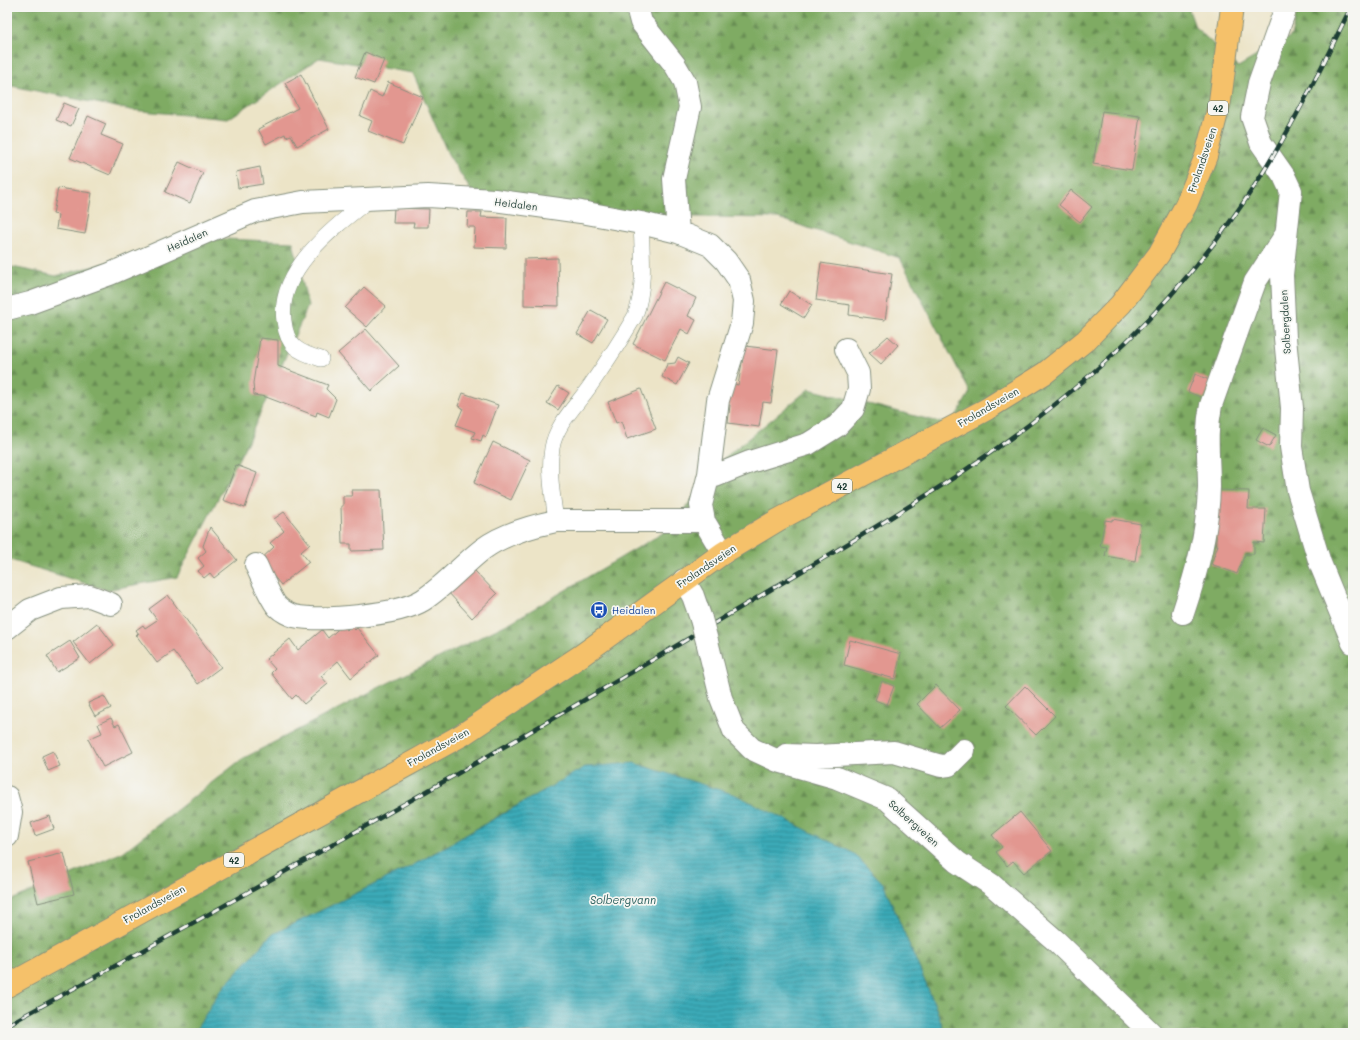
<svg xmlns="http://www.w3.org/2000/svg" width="1360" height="1040" viewBox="0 0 1360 1040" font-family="Mali,sans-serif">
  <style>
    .forest { fill: url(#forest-firs); stroke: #4f744c }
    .water { fill: url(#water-rules); stroke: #2c7476 }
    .building { fill: #e29790 }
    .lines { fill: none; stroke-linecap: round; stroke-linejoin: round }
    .lane-casing { stroke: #86907e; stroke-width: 16 }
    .street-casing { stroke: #86907e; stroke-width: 24 }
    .primary-casing { stroke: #86907e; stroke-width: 24 }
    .lane { stroke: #fff; stroke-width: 15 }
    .street { stroke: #fff; stroke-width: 22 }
    .primary { stroke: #f5c16b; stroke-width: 22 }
    .rail-casing { stroke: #1f3d34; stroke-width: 4.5 }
    .rail { stroke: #f6f6f2; stroke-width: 3; stroke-dasharray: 9; stroke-linecap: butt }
    .street-bridge-casing { stroke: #86907e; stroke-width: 24; stroke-linecap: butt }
    .street-bridge { stroke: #fff; stroke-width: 22 }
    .labels { text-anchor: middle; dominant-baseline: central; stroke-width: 3.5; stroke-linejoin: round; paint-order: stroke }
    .shield { fill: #f6f6f2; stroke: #60746d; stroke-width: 1 }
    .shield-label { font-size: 9px; font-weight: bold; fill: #1f3d34 }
    .street-label { font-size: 10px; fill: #1f3d34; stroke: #f6f6f2 }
    .transit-label { font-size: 10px; fill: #164399; stroke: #f6f6f2; text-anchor: start }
    .water-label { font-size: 11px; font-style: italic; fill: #275e5c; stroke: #f6f6f2 }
  </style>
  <defs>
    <pattern id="forest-firs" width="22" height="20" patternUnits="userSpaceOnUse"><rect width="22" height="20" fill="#7fab63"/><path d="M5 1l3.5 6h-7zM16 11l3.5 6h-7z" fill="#678c52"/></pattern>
    <pattern id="water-rules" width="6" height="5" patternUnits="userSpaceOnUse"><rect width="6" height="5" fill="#3aaab8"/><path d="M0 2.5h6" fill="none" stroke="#308c96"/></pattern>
  </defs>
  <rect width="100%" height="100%" fill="#f6f6f2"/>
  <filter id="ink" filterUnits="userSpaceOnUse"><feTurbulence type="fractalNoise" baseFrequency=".025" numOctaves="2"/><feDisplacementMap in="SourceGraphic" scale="8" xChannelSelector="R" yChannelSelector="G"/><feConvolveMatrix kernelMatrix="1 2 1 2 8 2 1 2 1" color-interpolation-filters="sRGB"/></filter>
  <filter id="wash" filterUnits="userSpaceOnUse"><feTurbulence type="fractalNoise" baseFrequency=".012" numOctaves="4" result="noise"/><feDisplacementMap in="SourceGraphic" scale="16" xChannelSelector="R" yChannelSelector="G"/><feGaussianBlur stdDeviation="0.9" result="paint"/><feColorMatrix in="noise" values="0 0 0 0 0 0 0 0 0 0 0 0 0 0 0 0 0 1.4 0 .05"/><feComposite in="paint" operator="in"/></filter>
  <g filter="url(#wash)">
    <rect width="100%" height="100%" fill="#ece4c7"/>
    <!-- forest -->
    <path class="forest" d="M7 7H1188L1195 27 1238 67 1291 36 1298 7H1353V1033H945L934 1003 883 883 521 803 410 867 271 935 220 991 194 1033H7V902L123 852 242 759 376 689 511 622 668 530 722 460 809 389 951 425 970 392 900 258 778 218 626 216 475 197 448 154 413 73 319 58 228 119 131 110 7 85Z
      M203 238 293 242 308 306 248 441 177 577 107 590 7 559V266L56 276Z"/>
    <!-- water -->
    <path class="water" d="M634 763 736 795 853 853 883 883 934 1003 945 1033H194L220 991 271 935 410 867 585 767Z"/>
    <g id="blocks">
      <!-- building -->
      <path class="building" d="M365 52 384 60 374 84 355 77Z
        M301 74 329 129 297 146 291 135 286 137 285 134 266 144 258 129 298 108 285 83Z
        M388 82 423 97 403 145 368 131 372 121 360 116 370 91 382 97Z
        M64 103 79 109 71 126 56 120Z
        M1102 111 1140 116 1132 170 1093 164Z
        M88 116 106 124 101 135 123 144 110 175 70 158Z
        M179 162 203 173 190 203 165 192Z
        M260 167 263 184 238 188 236 172Z
        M58 188 92 193 85 234 56 229 58 215 53 214Z
        M1071 190 1092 207 1080 222 1059 205Z
        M394 208 429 209 428 227H413L414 223H393Z
        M468 212H482L481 217 507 218 506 248 474 247 475 227H467Z
        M558 258 559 306 524 305V259Z
        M821 263 892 274 885 320 849 315 850 305 816 300Z
        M664 282 696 298 688 316 696 320 689 334 681 329 665 360 633 344Z
        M364 287 386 306 367 327 345 308Z
        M789 291 812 305 804 318 781 304Z
        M591 310 607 319 593 343 577 334Z
        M366 329 399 366 371 391 338 353Z
        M888 336 898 345 881 364 869 353Z
        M260 338 278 340V366L328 385 326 389 336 399 329 417 317 412 316 416 266 397 254 395 253 383Z
        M745 346 778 350 771 403 763 402 759 427 728 423 730 405H725L727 395 731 396 734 384 738 385Z
        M678 357 689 363 677 385 662 377 667 364 675 363Z
        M1195 374 1212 381 1205 399 1188 392Z
        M558 386 569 393 558 410 547 403Z
        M641 389 656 429 627 439 621 421 616 423 608 402Z
        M463 393 498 405 486 437 483 435 481 441 472 438 475 432 456 425 463 408 458 406Z
        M1263 428 1276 435 1269 447 1256 440Z
        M493 442 530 460 511 500 474 483Z
        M236 465 257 473 245 508 223 500Z
        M351 490H381L384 550 351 551V544H342L341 506H343V496H352Z
        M1218 490 1249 491 1248 509H1266L1264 543 1254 542V554H1245L1237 574 1211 564 1218 545H1216V535L1212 533Z
        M284 512 310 544 301 552 309 562 281 585 260 560 274 547 270 543 284 531 274 519Z
        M1112 519 1141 524 1135 561 1105 556 1107 547 1100 546 1105 520 1112 521Z
        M210 527 237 560 214 578 210 573 204 578 198 571 204 566 198 558 206 551 203 546Z
        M474 570 497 594 472 618 446 590Z
        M168 595 221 667 198 684 173 651 157 663 136 635 139 634 136 630 143 625 145 628 157 620 149 609Z
        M97 623 114 645 90 664 73 642Z
        M343 625 347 630 351 626 355 630 357 628 379 655 351 678 338 661 321 676 328 684 304 704 296 695 292 699 271 673 275 669 266 659 290 639 298 650 322 630 328 638Z
        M850 640 901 654 895 679 844 665Z
        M70 641 80 658 57 672 47 656Z
        M882 681 894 686 887 705 875 700Z
        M936 685 960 710 940 728 917 704Z
        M1025 686 1055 716 1036 735 1006 706Z
        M104 696 111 708 95 716 88 703Z
        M111 718 115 726 119 724 133 752 103 767 88 739 102 733 98 724Z
        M53 751 60 766 48 771 42 756Z
        M1020 812 1052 851 1024 873 1013 861 1007 866 996 852 1002 847 992 835Z
        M50 816 54 829 35 836 31 823Z
        M64 853 74 894 38 903 28 862Z"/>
    </g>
  </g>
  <g filter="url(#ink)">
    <use href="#blocks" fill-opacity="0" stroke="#86907e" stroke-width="1"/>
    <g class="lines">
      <!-- lane casing -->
      <g class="lane-casing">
        <path id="lane" d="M321 359C298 352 287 347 284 321 277 270 332 229 369 200
          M556 521C553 497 548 472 552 448 556 424 577 405 590 386 606 363 621 340 635 316 646 286 642 254 641 223"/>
      </g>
      <!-- street casing -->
      <g class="street-casing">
        <path id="street" d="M637 7 641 22 675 65 685 82 690 107 674 179 678 232
          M1286 7 1259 83 1252 117 1261 143 1284 176 1291 191 1282 275 1285 338 1292 408 1291 447 1298 491 1320 563 1353 643
          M7 309 30 303 110 274 255 211 303 202 428 196 494 200 581 212 641 223 678 232 710 245 726 261 739 280 744 301 742 323 718 400 709 474 701 505 704 521 723 553
          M709 474 715 476 750 462 808 444 837 426 853 409 859 389 858 373 846 349
          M256 565C260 573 272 602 278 607 282 611 290 615 294 616 322 622 399 615 423 600 445 586 462 565 483 549 503 534 532 526 556 521H704
          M684 580 693 596 701 619
          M1183 613C1197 571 1208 531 1209 487 1209 458 1205 435 1211 405L1255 282 1285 236
          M7 628 30 610 61 598 90 596 111 604
          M707 641 721 698 734 731 752 749 778 761 837 778 887 799 957 862 992 885 1056 941 1151 1033
          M786 755 816 756 894 752 941 766 949 765 964 750
          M7 797 11 812 7 836"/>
      </g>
      <!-- primary casing -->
      <g class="primary-casing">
        <path id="primary" d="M7 986 462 735 582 655 723 553 778 520 987 409 1045 373 1086 340 1121 304 1159 254 1186 205 1206 156 1220 101 1232 7"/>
      </g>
      <!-- lane -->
      <use href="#lane" class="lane"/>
      <!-- street -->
      <use href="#street" class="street"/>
      <!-- primary -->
      <use href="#primary" class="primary"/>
      <!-- rail casing -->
      <g class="rail-casing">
        <path id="rail" d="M7 1025C250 893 491 757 728 615 866 532 1010 455 1126 342 1175 294 1220 240 1257 182 1293 126 1322 67 1351 7"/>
      </g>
      <!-- rail -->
      <use href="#rail" class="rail"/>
      <!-- street-bridge casing -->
      <g class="street-bridge-casing">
        <path id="street-bridge" d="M701 619 707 641"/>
      </g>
      <!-- street-bridge -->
      <use href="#street-bridge" class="street-bridge"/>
    </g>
  </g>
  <!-- icons -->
  <defs>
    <g id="bus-disc" transform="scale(0.9)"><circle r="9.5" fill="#1a4fb4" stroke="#f6f6f2"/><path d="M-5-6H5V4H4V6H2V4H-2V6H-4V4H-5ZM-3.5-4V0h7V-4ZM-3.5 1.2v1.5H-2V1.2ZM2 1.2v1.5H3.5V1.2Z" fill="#fff"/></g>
  </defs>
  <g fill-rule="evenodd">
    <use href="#bus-disc" x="599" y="610"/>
  </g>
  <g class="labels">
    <!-- shield labels -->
    <g class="shield">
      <rect x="1208" y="101" width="20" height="14" rx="3"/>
      <rect x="832" y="479" width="20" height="14" rx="3"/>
      <rect x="224" y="853" width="20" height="14" rx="3"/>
    </g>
    <g class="shield-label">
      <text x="1218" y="108">42</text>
      <text x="842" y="486">42</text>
      <text x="234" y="860">42</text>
    </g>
    <!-- street labels -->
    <g class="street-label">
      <text transform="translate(1202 160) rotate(-71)">Frolandsveien</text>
      <text transform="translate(516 204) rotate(7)">Heidalen</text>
      <text transform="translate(187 240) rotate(-24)">Heidalen</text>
      <text transform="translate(1285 322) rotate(-93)">Solbergdalen</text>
      <text transform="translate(988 407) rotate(-30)">Frolandsveien</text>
      <text transform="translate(706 566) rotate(-34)">Frolandsveien</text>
      <text transform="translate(438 747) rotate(-29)">Frolandsveien</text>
      <text transform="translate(914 823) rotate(42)">Solbergveien</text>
      <text transform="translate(154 904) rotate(-29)">Frolandsveien</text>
    </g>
    <!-- transit labels -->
    <g class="transit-label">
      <text x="612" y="610">Heidalen</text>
    </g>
    <!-- water labels -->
    <g class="water-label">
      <text x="623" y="899">Solbergvann</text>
    </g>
  </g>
  <!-- margin -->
  <rect width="1360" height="1040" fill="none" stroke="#f6f6f2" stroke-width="24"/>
</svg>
